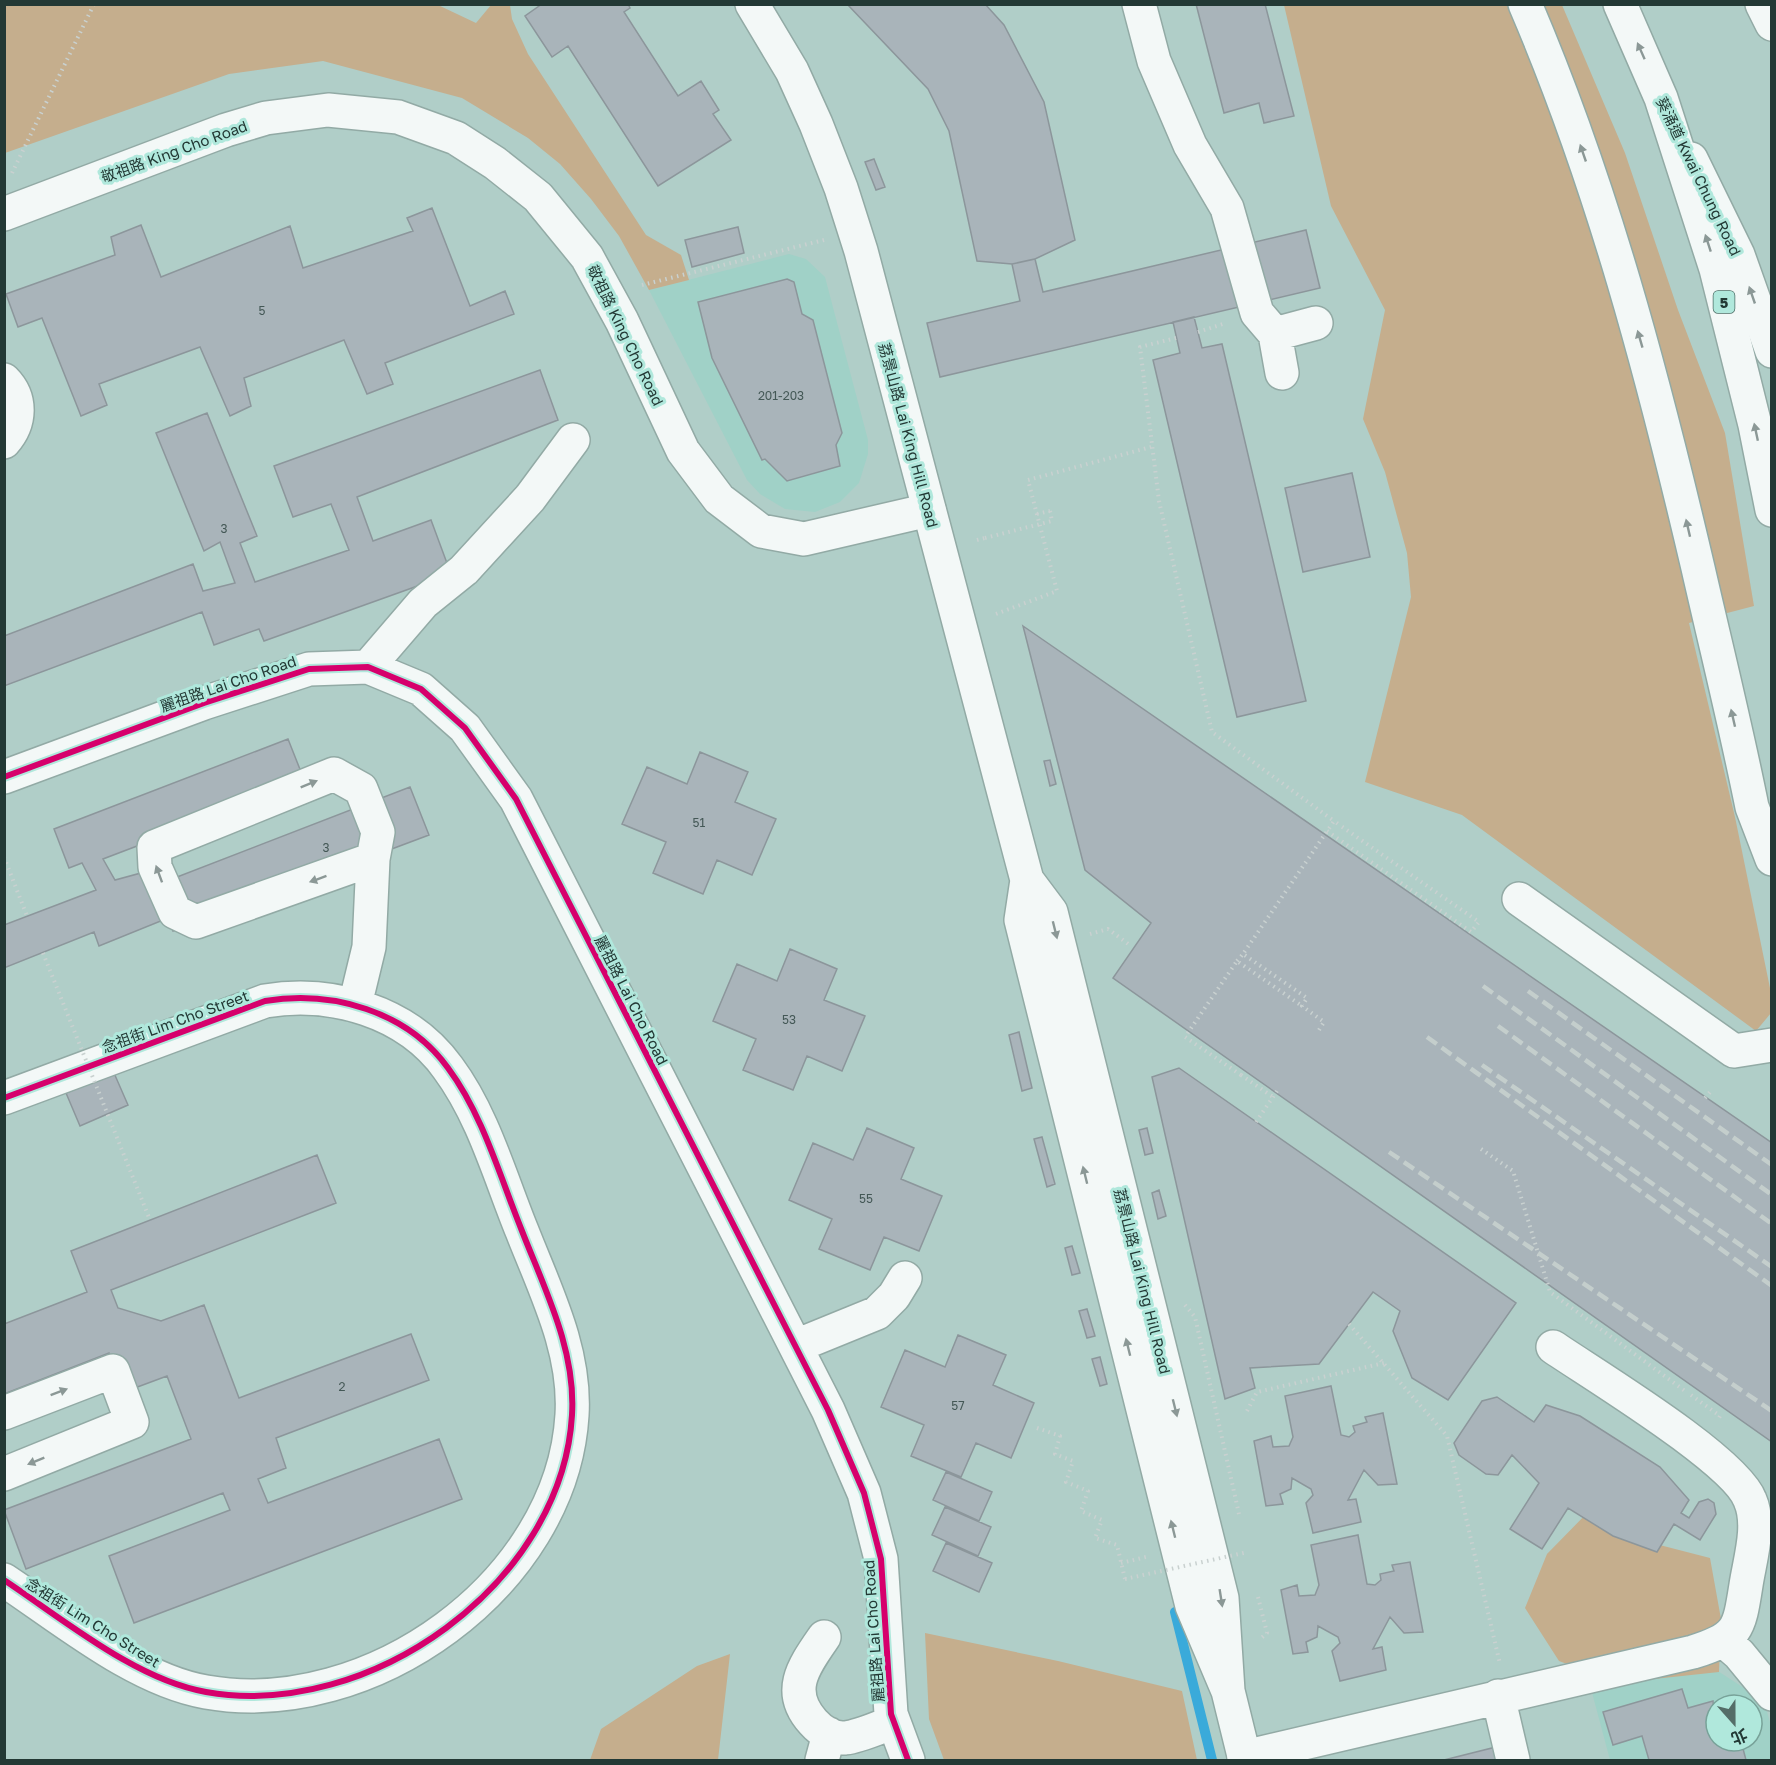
<svg xmlns="http://www.w3.org/2000/svg" width="1776" height="1765" viewBox="0 0 1776 1765" font-family="'Golos Text','Noto Sans TC',sans-serif">
  <style>
    .built { fill: #a0d1c7; fill-rule: evenodd }
    .green { fill: #c5ae8d }
    .lines { fill: none; stroke-linecap: round; stroke-linejoin: round }
    .stream { stroke: #3aaada; stroke-width: 10 }
    .building { fill: #a9b4ba; stroke: #8c969b; stroke-width: 1.5 }
    .minor-casing { stroke: #92aaa5; stroke-width: 36 }
    .major-casing { stroke: #92aaa5; stroke-width: 36 }
    .highway-casing { stroke: #92aaa5; stroke-width: 36 }
    .path { stroke: #c9d1d0; stroke-width: 4; stroke-dasharray: 1.5 4.5; stroke-linecap: butt }
    .minor { stroke: #f3f8f7; stroke-width: 33 }
    .major { stroke: #f3f8f7; stroke-width: 33 }
    .highway { stroke: #f3f8f7; stroke-width: 33 }
    .rail { stroke: #c4cecc; stroke-width: 4.5; stroke-dasharray: 12 6; stroke-linecap: butt }
    .path-bridge { stroke: #c9d1d0; stroke-width: 4; stroke-dasharray: 1.5 4.5; stroke-linecap: butt }
    .cycleway-casing { stroke: #b0e8dc; stroke-width: 10 }
    .cycleway { stroke: #d6006c; stroke-width: 6 }
    .oneway { fill: #8b9896 }
    .labels { text-anchor: middle; dominant-baseline: central; stroke-width: 6; stroke-linejoin: round; paint-order: stroke }
    .number-label { font-size: 12px; fill: #445856 }
    .shield { fill: #b0e8dc; stroke: #4d6e67; stroke-width: 1.5 }
    .shield-label { font-size: 14px; font-weight: bold; fill: #233935 }
    .street-label { font-size: 15px; fill: #233935; stroke: #b0e8dc }
  </style>
  <rect width="100%" height="100%" fill="#b0cec8"/>
  <!-- built -->
  <path class="built" d="M789 254 806 259 825 277 868 440V454L859 483 840 502 815 512 785 509 760 494 747 480 649 290Z
    M1707 1664 1764 1701 1771 1726V1760H1610L1590 1685ZM1716 1705H1752V1741H1716Z"/>
  <!-- green -->
  <path class="green" d="M438 5 476 23 491 5H510L512 19 528 54 646 235 681 255 689 280 649 290 619 236 591 199 560 164 528 138 462 98 323 61 229 74 5 153V5Z
    M1284 5H1562L1625 153 1678 310 1725 433 1754 606 1689 623 1735 817 1771 993V1013L1756 1031 1462 815 1365 782 1411 597 1407 553 1385 472 1363 419 1385 310 1331 206Z
    M1592 1508 1617 1534 1710 1558 1721 1619 1719 1672 1617 1683 1559 1661 1525 1608 1547 1554Z
    M925 1633 1058 1661 1182 1691 1197 1760H944L929 1719Z
    M730 1654 718 1760H590L601 1729 697 1666Z"/>
  <g class="lines">
    <!-- stream -->
    <path class="stream" d="M1175 1612 1212 1760"/>
  </g>
  <!-- building -->
  <path class="building" d="M542 4H628L630 8 624 12 678 96 701 81 719 110 713 114 731 140 658 186 568 46 552 57 525 16Z
    M847 4H985L1004 25 1044 102 1075 240 1035 259 1012 264 977 261 949 131 928 89Z
    M1196 4H1265L1294 116 1264 123 1259 103 1224 113Z
    M874 159 885 187 876 190 865 162Z
    M432 208 470 306 505 291 514 314 385 363 393 384 367 394 344 340 244 378 251 406 230 416 200 347 99 384 107 405 81 416 42 318 18 327 6 294 115 255 111 237 141 225 161 277 290 226 303 268 413 231 407 218Z
    M738 227 744 253 692 267 685 240Z
    M1306 230 1320 288 940 377 927 323 1020 301 1012 264 1035 259 1043 292Z
    M787 279 794 282 802 314 813 320 842 433 836 445 840 466 787 481 765 459 762 460 712 358 698 302Z
    M1194 317 1202 348 1222 344 1306 701 1237 717 1153 360 1180 353 1173 322Z
    M540 370 558 420 357 497 373 541 431 520 451 574 264 641 259 629 214 645 202 612 4 686V636L193 564 203 591 235 583 220 542 204 551 156 433 207 413 257 536 240 543 255 582 349 550 331 504 293 517 274 466Z
    M1352 473 1370 557 1303 572 1285 488Z
    M1023 626 1772 1143V1442L1113 978 1151 923 1085 870Z
    M288 739 305 782 103 859 115 880 152 870 159 884 410 787 429 835 173 931 168 918 99 946 94 932 4 968V925L96 890 82 863 69 868 54 829Z
    M700 752 748 772 735 802 776 819 752 875 717 860 703 894 653 873 666 842 622 824 647 767 687 784Z
    M1050 760 1056 784 1050 786 1044 761Z
    M790 949 837 969 824 1000 865 1016 842 1071 807 1056 793 1090 743 1070 756 1039 713 1021 737 964 777 981Z
    M1019 1032 1032 1088 1022 1091 1009 1035Z
    M1179 1068 1516 1303 1448 1400 1412 1378 1393 1331 1400 1311 1373 1292 1319 1364 1250 1368 1255 1388 1225 1399 1152 1077Z
    M114 1073 128 1105 80 1126 66 1093Z
    M867 1128 914 1148 901 1179 942 1196 919 1251 884 1237 870 1270 819 1249 832 1219 789 1200 813 1143 853 1160Z
    M1147 1128 1153 1153 1145 1155 1139 1130Z
    M1042 1137 1055 1184 1047 1187 1034 1139Z
    M317 1155 336 1203 111 1290 118 1308 161 1321 204 1305 239 1398 411 1334 429 1380 276 1438 286 1468 258 1479 268 1503 439 1439 462 1499 134 1623 109 1556 230 1510 223 1493 26 1569 4 1510 191 1439 167 1376 124 1392 109 1353 4 1394V1324L87 1292 71 1251Z
    M1159 1190 1166 1216 1158 1219 1152 1193Z
    M1072 1246 1080 1273 1072 1275 1065 1248Z
    M1087 1309 1095 1336 1087 1338 1079 1311Z
    M958 1335 1006 1355 993 1385 1034 1403 1011 1458 976 1443 961 1477 911 1456 924 1425 881 1407 905 1350 945 1367Z
    M1100 1357 1107 1384 1100 1386 1092 1359Z
    M1331 1386 1341 1435 1349 1437 1355 1432 1353 1426 1367 1422 1365 1417 1383 1413 1397 1484 1378 1485 1364 1470 1348 1500 1356 1499 1361 1522 1313 1533 1306 1503 1313 1495 1311 1489 1292 1478 1291 1489 1280 1494 1283 1504 1266 1506 1254 1441 1271 1436 1273 1447 1289 1446 1293 1437 1285 1396Z
    M1497 1397 1534 1422 1546 1405 1580 1416 1660 1467 1689 1500 1681 1513 1689 1518 1699 1502 1708 1499 1714 1503 1716 1514 1700 1540 1674 1524 1657 1552 1613 1536 1568 1508 1542 1549 1510 1529 1539 1483 1512 1455 1498 1475 1486 1474 1459 1455 1454 1443 1482 1401Z
    M946 1472 992 1492 979 1521 933 1500Z
    M945 1507 991 1527 978 1556 932 1535Z
    M1358 1535 1367 1584 1375 1585 1381 1580 1380 1574 1394 1571 1392 1565 1410 1562 1423 1632 1404 1633 1390 1617 1373 1649 1382 1647 1386 1670 1340 1681 1332 1651 1340 1643 1338 1637 1318 1626 1317 1637 1306 1642 1308 1652 1293 1654 1281 1590 1297 1585 1299 1596 1315 1595 1319 1585 1311 1545Z
    M946 1543 992 1563 979 1592 933 1571Z
    M1682 1689 1688 1708 1713 1701 1716 1741H1741L1746 1760H1649L1642 1736 1613 1745 1603 1712Z
    M1496 1747 1499 1760H1444Z"/>
  <g class="lines">
    <!-- minor casing -->
    <g class="minor-casing">
      <path id="minor" d="M1139 4 1154 61 1190 145 1227 208 1257 313 1275 334 1282 373
        M4 214 226 130 266 118 328 110 398 117 456 138 495 163 538 197 587 257 622 321 683 451 719 499 761 531 804 539 929 510
        M1275 334 1316 323
        M4 380C22 398 21 423 4 442
        M368 667 423 603 464 570 530 498 573 440
        M4 777 204 703 309 669 368 667 421 689 465 728 516 799 828 1410 864 1493 881 1559 891 1714 908 1760
        M1519 899 1734 1051 1772 1045
        M355 1005 369 947 373 859 378 832 361 789 334 774 154 847 155 867 175 912 196 922 373 859
        M4 1098 265 1001C332 990 407 1011 448 1068 483 1115 500 1177 522 1231 545 1290 576 1350 572 1415 562 1584 369 1721 206 1692 136 1680 63 1619 4 1580
        M796 1346 877 1313 894 1296 905 1278
        M4 1413 113 1371 132 1422 4 1474
        M824 1637C804 1666 785 1691 813 1722 821 1731 833 1739 845 1738 861 1736 879 1727 894 1722
        M1724 1641 1739 1654 1772 1694
        M1498 1696 1513 1760
        M1244 1757 1693 1652C1738 1638 1739 1630 1746 1585 1750 1559 1761 1525 1750 1500 1735 1460 1594 1375 1553 1347
        M822 1760 829 1734"/>
    </g>
    <!-- major casing -->
    <g class="major-casing">
      <path id="major" d="M752 4 792 71 816 124 841 188 861 251 1027 880 1051 912 1222 1598 1228 1691
        M1691 159 1738 255 1772 351
        M1027 880 1021 920 1192 1606 1228 1691 1245 1760"/>
    </g>
    <!-- highway casing -->
    <g class="highway-casing">
      <path id="highway" d="M1525 4C1603 186 1653 376 1698 568 1716 647 1736 727 1752 807L1772 859
        M1620 4 1661 98 1716 269 1755 425 1772 510
        M1762 4 1772 24"/>
    </g>
    <!-- path -->
    <path class="path" d="M12 173 94 4
      M642 285 824 240
      M1198 332 1226 323
      M1176 338 1140 347 1159 501 1212 732 1334 821
      M1037 514 1050 511
      M977 540 985 538
      M996 614 1057 591 1028 480 1151 447
      M1327 831 1471 932 1479 922 1341 826
      M4 857 27 916
      M1090 934 1108 929 1131 946
      M1237 961 1243 954
      M1241 1075 1273 1097
      M1705 1098 1710 1092
      M1256 1122 1277 1091
      M1481 1149 1513 1171 1550 1292 1685 1391
      M1185 1305 1195 1317 1239 1514
      M1349 1324 1447 1436 1500 1664
      M1691 1395 1720 1416 1718 1420
      M1247 1411 1257 1392 1384 1363
      M1037 1428 1060 1436 1055 1454 1073 1461 1066 1482 1088 1491 1081 1511 1102 1520 1095 1538 1117 1545 1125 1579
      M1121 1563 1146 1557
      M1258 1597 1267 1633 1259 1640"/>
    <!-- minor -->
    <use href="#minor" class="minor"/>
    <!-- major -->
    <use href="#major" class="major"/>
    <!-- highway -->
    <use href="#highway" class="highway"/>
    <!-- rail -->
    <path class="rail" d="M1483 986 1772 1195
      M1528 991 1772 1165
      M1498 1026 1772 1224
      M1427 1037 1772 1286
      M1482 1065 1772 1267
      M1389 1152 1772 1411"/>
    <!-- path-bridge -->
    <path class="path-bridge" d="M985 538 1052 521 1050 511
      M43 953 150 1220
      M1319 1030 1324 1022 1302 1006 1307 998 1243 954 1334 821 1341 826
      M1241 1075 1185 1037 1237 961 1302 1006
      M1125 1579 1248 1552"/>
    <!-- cycleway casing -->
    <g class="cycleway-casing">
      <path id="cycleway" d="M4 777 204 703 309 669 368 667 421 689 465 728 516 799 828 1410 864 1493 881 1559 891 1714 908 1760
        M4 1098 265 1001C332 990 407 1011 448 1068 483 1115 500 1177 522 1231 545 1290 576 1350 572 1415 562 1584 369 1721 206 1692 136 1680 63 1619 4 1580"/>
    </g>
    <!-- cycleway -->
    <use href="#cycleway" class="cycleway"/>
  </g>
  <!-- one-way arrows -->
  <defs><path id="oneway-solid" d="M-6-.8H1V-3.2L6.5 0L1 3.2V.8H-6Z" transform="scale(1.5)"/></defs>
  <g class="oneway">
    <use href="#oneway-solid" transform="translate(1641 51) rotate(-114)"/>
    <use href="#oneway-solid" transform="translate(1583 153) rotate(-109)"/>
    <use href="#oneway-solid" transform="translate(1708 243) rotate(-108)"/>
    <use href="#oneway-solid" transform="translate(1752 295) rotate(-109)"/>
    <use href="#oneway-solid" transform="translate(1640 339) rotate(-106)"/>
    <use href="#oneway-solid" transform="translate(1756 432) rotate(-102)"/>
    <use href="#oneway-solid" transform="translate(1688 528) rotate(-103)"/>
    <use href="#oneway-solid" transform="translate(1733 718) rotate(-103)"/>
    <use href="#oneway-solid" transform="translate(309 784) rotate(-22)"/>
    <use href="#oneway-solid" transform="translate(159 874) rotate(-110)"/>
    <use href="#oneway-solid" transform="translate(318 879) rotate(160)"/>
    <use href="#oneway-solid" transform="translate(1055 930) rotate(76)"/>
    <use href="#oneway-solid" transform="translate(1085 1175) rotate(-104)"/>
    <use href="#oneway-solid" transform="translate(1128 1347) rotate(-104)"/>
    <use href="#oneway-solid" transform="translate(59 1392) rotate(-21)"/>
    <use href="#oneway-solid" transform="translate(1175 1408) rotate(76)"/>
    <use href="#oneway-solid" transform="translate(36 1461) rotate(158)"/>
    <use href="#oneway-solid" transform="translate(1173 1529) rotate(-104)"/>
    <use href="#oneway-solid" transform="translate(1221 1598) rotate(81)"/>
  </g>
  <g class="labels">
    <!-- number labels -->
    <g class="number-label">
      <text x="262" y="310">5</text>
      <text x="781" y="395">201-203</text>
      <text x="224" y="528">3</text>
      <text x="699" y="822">51</text>
      <text x="326" y="847">3</text>
      <text x="789" y="1019">53</text>
      <text x="866" y="1198">55</text>
      <text x="342" y="1386">2</text>
      <text x="958" y="1405">57</text>
    </g>
    <!-- shield labels -->
    <rect class="shield" x="1713.5" y="291" width="21" height="22" rx="4.5"/>
    <g class="shield-label">
      <text x="1724" y="302">5</text>
    </g>
    <!-- street labels -->
    <g class="street-label">
      <text transform="translate(174 151) rotate(-20)">敬祖路 King Cho Road</text>
      <text transform="translate(1699 176) rotate(64)">葵涌道 Kwai Chung Road</text>
      <text transform="translate(626 335) rotate(64)">敬祖路 King Cho Road</text>
      <text transform="translate(909 435) rotate(75)">荔景山路 Lai King Hill Road</text>
      <text transform="translate(228 683) rotate(-19)">麗祖路 Lai Cho Road</text>
      <text transform="translate(632 1000) rotate(63)">麗祖路 Lai Cho Road</text>
      <text transform="translate(175 1021) rotate(-20)">念祖街 Lim Cho Street</text>
      <text transform="translate(1143 1281) rotate(76)">荔景山路 Lai King Hill Road</text>
      <text transform="translate(93 1622) rotate(32)">念祖街 Lim Cho Street</text>
      <text transform="translate(873 1631) rotate(-94)">麗祖路 Lai Cho Road</text>
    </g>
  </g>
  <!-- border -->
  <rect width="1776" height="1765" fill="none" stroke="#233935" stroke-width="12"/>
  <!-- north arrow -->
  <g transform="translate(1734 1723) rotate(159)"><circle r="28" fill="#b0e8dc" stroke="#78a299" stroke-width="1.5"/>
  <path d="M0-4.5L10 22L0 15L-10 22Z" fill="#546d68"/>
  <text y="-9" font-size="16" font-weight="bold" text-anchor="middle" fill="#233935">北</text>
  </g>
</svg>
